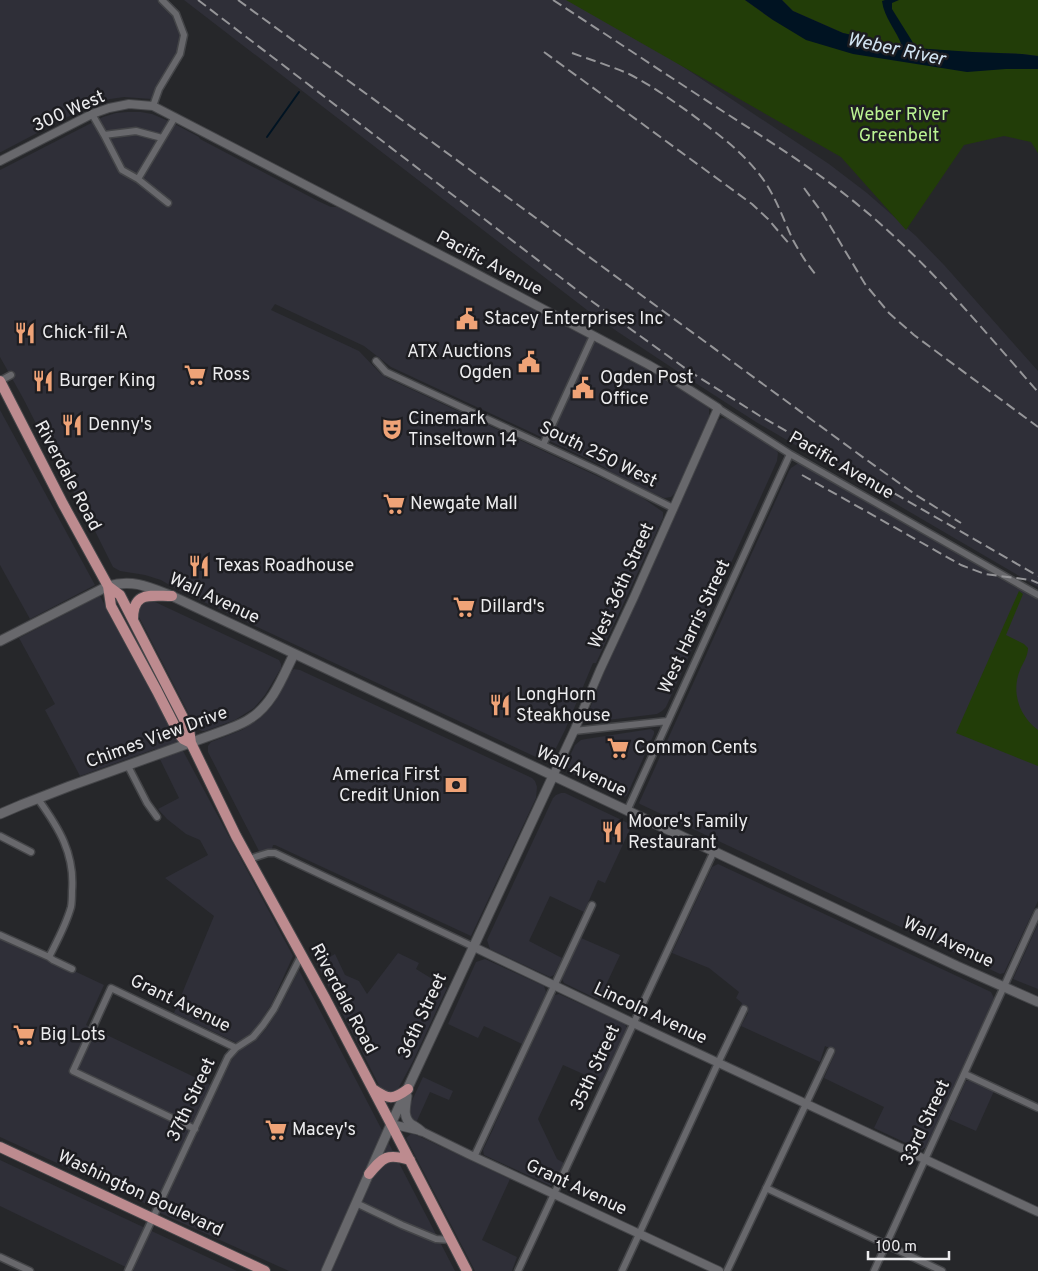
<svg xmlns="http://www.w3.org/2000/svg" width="1038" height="1271" viewBox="0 0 1038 1271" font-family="Overpass,sans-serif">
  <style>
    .built { fill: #2f2f38 }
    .green { fill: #223d08 }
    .water { fill: #001322 }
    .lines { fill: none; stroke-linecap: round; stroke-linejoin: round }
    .stream { stroke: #001322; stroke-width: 2 }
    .minor-casing { stroke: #444548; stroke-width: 9 }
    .tertiary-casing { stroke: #444548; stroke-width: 10 }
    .secondary-casing { stroke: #444548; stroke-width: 11 }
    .primary-casing { stroke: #444548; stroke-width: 12 }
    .minor { stroke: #68686c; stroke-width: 6 }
    .tertiary { stroke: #68686c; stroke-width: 8 }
    .secondary { stroke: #68686c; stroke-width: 9 }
    .primary { stroke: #bd8b8f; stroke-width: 10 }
    .rail { stroke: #959598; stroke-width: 2; stroke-dasharray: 10 5; stroke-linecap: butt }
    .labels { text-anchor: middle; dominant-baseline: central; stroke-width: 5; stroke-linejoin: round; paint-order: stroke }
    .street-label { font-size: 18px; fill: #ececee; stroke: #1d1d21 }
    .park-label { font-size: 18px; fill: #bbf393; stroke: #1d1d21 }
    .poi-label { font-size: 18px; fill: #ececee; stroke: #1d1d21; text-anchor: start }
    .water-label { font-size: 19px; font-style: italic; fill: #d2e4f2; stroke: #1d1d21 }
  </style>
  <rect width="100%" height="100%" fill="#26272a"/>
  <!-- built -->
  <path class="built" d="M0 0H159L171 9 182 31 178 52 156 89 152 99 124 97 110 99 98 103 79 111 1 152H0Z
    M184 0H583L829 164 867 193 916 236 945 266 1038 371V587L756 422 683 375 618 332 587 310Z
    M127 112H141L152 114 173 123 199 137 200 139 318 201 331 207H337L656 372 707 404 709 408V417L676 492 671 497 664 498 621 479 599 464 391 367 364 346 275 304 271 310 359 351 380 373 387 378 640 496 663 512V518L596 663H593L565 730 552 756 546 759H540L176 589 161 580 145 575 120 571 113 567 85 511 60 471 23 398 0 357V170L103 117 116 113Z
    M0 410 95 585 30 619 0 565Z
    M722 418 731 419 774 447 778 453 777 461 666 707 662 711 657 714 591 722 588 720 587 716 607 665 609 657 714 423Z
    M797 464H802L1038 599V901L1004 973 1000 974 640 804 639 803 789 471 791 468Z
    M100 596 293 956 271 1005 260 1022 250 1034 237 1043 174 1013 214 916 165 878 208 855 200 840 186 834 167 819 158 809 179 798 155 749 80 776 45 710 55 704 19 638Z
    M153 601 279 660 281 664V668L265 695 254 708 235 720 205 731H202L196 728 138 615 141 602Z
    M294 669 300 670 532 778 535 781 537 787 536 798 471 936 275 845H273L272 849 266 850 261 852 259 851 208 752V746L211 742 242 730 259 719 272 706 292 671Z
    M651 729 654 731V734L627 795 625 797H622L573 774 569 770 567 765 568 760 575 745 581 740 586 739Z
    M561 793H565L632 825 605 883 598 880 584 912 550 896 529 941 562 958 554 975 550 977 490 949 487 940 553 798 556 795Z
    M718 864 991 992 994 998 926 1147 921 1150 874 1128 884 1107 824 1078 836 1051 825 1046 820 1062 741 1026 748 1013 741 1006 742 1003 736 998 739 992 709 968 672 953 712 867Z
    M1038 924V989L1013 979Z
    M0 936 104 985 86 1025 211 1085 153 1207 0 1137Z
    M581 938 620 955 599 1000 564 983 562 979Z
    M398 953 419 963 416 969 447 988 413 1061 398 1089 395 1093 391 1095 381 1089 317 964 335 954 345 975 359 981 367 994Z
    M485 959 544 986 546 992 544 997 522 1044 484 1026 478 1038 448 1024 476 962Z
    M299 970 455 1271H289L160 1213 231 1061 238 1051 255 1041 266 1029 278 1011Z
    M559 994 625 1024 627 1028 601 1082 563 1065 538 1119 557 1159 564 1163 555 1183 551 1186 484 1155 483 1150 494 1127 495 1124 553 998 555 995Z
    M423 1077 453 1091 449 1100 430 1092 416 1123 410 1120 408 1109Z
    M971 1080 994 1091 976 1131 949 1119 966 1081Z
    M412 1133 510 1179 482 1240 517 1257 512 1271H475L406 1138Z
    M0 1160 237 1271H134L0 1206Z"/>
  <!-- green -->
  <path class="green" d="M566 0H745L773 20 1006 69H1038V153L1031 142 1004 136 964 145 906 230 841 157Z
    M782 0H1038V56L1022 54 951 51 903 47 843 33 793 11Z
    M1019 591 1023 594 1006 635 1024 644 1028 648C1028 656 1023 663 1020 670 1011 692 1019 716 1038 730V766L956 733Z"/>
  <!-- water -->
  <path class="water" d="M745 0H782L793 11 843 33 902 46C897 31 884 18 882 1L885 0H899L892 3V9L912 41 915 48 972 52 1022 54 1038 56V69H1006L967 72 853 54 806 40 773 20Z"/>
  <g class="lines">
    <!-- stream -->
    <path class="stream" d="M267 137 299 92"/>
    <!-- minor casing -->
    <g class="minor-casing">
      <path id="minor" d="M153 106 159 89 180 54 184 35 176 14 162 0
        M92 114 104 135
        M162 138 136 131 104 135 122 170 138 179 175 117
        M138 179 168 203
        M376 361 386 372 599 471 673 508
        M0 381 11 375
        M718 408 790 454 1038 595
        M543 445 593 336
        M574 731 668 721
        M128 766 147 803 157 817
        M38 799C59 828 75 854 72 891 72 897 72 902 71 907 66 925 57 941 49 957
        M627 811 790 454
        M0 836 31 852
        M249 859 268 853H275L474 947
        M0 935 49 957 53 960 72 969
        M965 1074 1038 1108
        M195 1129 73 1071 111 988 236 1048
        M474 1157 592 905
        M766 1188 942 1271
        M356 1203 402 1225 436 1239 451 1240
        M0 1257 30 1271
        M128 1271 228 1057 236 1048 253 1037 263 1025 274 1009 301 956
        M518 1271 714 851
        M622 1271 718 1063 744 1009
        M727 1271 831 1051
        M874 1271 1038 912"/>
    </g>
    <!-- tertiary casing -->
    <g class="tertiary-casing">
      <path id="tertiary" d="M0 161 92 114 109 108 129 104 153 106 460 265 649 365 668 376 718 408 634 597 600 670 574 731 553 776
        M474 947 633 1023 1038 1212
        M391 1124 421 1131 468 1154 719 1271"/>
    </g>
    <!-- secondary casing -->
    <g class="secondary-casing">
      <path id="secondary" d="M0 641 108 586C133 579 149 587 172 596L957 966 1038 1002
        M0 814 21 805 70 786 223 731C233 727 243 724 251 718 273 704 283 676 294 654
        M407 1096C406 1105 402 1117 411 1124 414 1126 418 1128 421 1131
        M326 1271 391 1124 553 776"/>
    </g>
    <!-- primary casing -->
    <g class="primary-casing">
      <path id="primary" d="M0 381 63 504 108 586 111 606 157 691 179 734 183 739 191 743
        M108 586 120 595 189 729 191 743 236 836 325 998 391 1124 467 1271
        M133 620C133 591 149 596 172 596
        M373 1089C389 1100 393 1100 408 1089
        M0 1147 265 1271
        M369 1174C383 1157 387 1153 410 1160"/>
    </g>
    <!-- minor -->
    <use href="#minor" class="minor"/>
    <!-- tertiary -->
    <use href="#tertiary" class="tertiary"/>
    <!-- secondary -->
    <use href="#secondary" class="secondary"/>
    <!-- primary -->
    <use href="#primary" class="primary"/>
    <!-- rail -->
    <path class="rail" d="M198 0 590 300 689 371 760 416 1038 576
      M238 0 864 458 916 495 961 523
      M553 0C610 37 667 75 724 112 771 142 820 173 863 209 928 263 982 328 1038 392
      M544 52 752 204 768 219 791 246
      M572 53C591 60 611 66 629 74 651 85 670 99 690 113 718 134 745 153 765 182 777 200 784 221 793 240 800 253 807 264 816 275
      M804 188 823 214 865 284 889 313 914 335 1038 427
      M802 475 961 565 985 574 1031 580 1038 583"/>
  </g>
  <!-- icons -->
  <defs>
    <g id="civic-bare" transform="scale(1.725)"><path d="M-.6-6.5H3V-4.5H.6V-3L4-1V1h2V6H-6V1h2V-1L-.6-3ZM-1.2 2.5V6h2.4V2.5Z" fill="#efa377" stroke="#1d1d21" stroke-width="2.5" paint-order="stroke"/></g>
    <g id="restaurant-bare" transform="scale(1.725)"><path d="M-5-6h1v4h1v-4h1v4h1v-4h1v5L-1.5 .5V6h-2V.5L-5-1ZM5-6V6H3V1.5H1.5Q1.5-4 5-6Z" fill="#efa377" stroke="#1d1d21" stroke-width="2.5" paint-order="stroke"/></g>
    <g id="supermarket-bare" transform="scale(1.725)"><path d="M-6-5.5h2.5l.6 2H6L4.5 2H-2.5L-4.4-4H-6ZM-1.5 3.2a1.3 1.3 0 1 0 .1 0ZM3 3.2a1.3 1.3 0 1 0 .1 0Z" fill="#efa377" stroke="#1d1d21" stroke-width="2.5" paint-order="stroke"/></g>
    <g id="theatre-bare" transform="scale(1.725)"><path d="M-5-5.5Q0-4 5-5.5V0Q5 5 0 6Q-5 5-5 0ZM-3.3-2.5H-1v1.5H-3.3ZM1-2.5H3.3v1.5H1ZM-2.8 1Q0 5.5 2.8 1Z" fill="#efa377" stroke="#1d1d21" stroke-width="2.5" paint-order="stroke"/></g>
    <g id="bank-bare" transform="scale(1.725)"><path d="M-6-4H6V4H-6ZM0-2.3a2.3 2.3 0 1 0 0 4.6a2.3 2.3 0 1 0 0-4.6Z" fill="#efa377" stroke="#1d1d21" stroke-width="2.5" paint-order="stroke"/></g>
  </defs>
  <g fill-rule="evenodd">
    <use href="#civic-bare" x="467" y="319"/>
    <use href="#restaurant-bare" x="25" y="333"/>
    <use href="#civic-bare" x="529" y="362"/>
    <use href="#supermarket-bare" x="195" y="375"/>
    <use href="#restaurant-bare" x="43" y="381"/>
    <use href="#civic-bare" x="583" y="388"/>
    <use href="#restaurant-bare" x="72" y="425"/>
    <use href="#theatre-bare" x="392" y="429"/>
    <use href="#supermarket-bare" x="394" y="504"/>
    <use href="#restaurant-bare" x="199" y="566"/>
    <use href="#supermarket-bare" x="464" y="607"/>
    <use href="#restaurant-bare" x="500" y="705"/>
    <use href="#supermarket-bare" x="618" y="748"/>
    <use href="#bank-bare" x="456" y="785"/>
    <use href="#restaurant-bare" x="612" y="832"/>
    <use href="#supermarket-bare" x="24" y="1035"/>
    <use href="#supermarket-bare" x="276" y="1130"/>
  </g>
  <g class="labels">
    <!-- street labels -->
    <g class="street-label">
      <text transform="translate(69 112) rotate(-24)">300 West</text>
      <text transform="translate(489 264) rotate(28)">Pacific Avenue</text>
      <text transform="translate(598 455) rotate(26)">South 250 West</text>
      <text transform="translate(841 466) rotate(30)">Pacific Avenue</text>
      <text transform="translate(67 476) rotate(62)">Riverdale Road</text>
      <text transform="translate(622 586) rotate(-66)">West 36th Street</text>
      <text transform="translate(214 599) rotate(25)">Wall Avenue</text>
      <text transform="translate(695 627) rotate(-65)">West Harris Street</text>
      <text transform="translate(157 738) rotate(-20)">Chimes View Drive</text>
      <text transform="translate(581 772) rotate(25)">Wall Avenue</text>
      <text transform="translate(948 943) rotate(25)">Wall Avenue</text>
      <text transform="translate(343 999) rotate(62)">Riverdale Road</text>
      <text transform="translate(180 1004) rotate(26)">Grant Avenue</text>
      <text transform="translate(650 1014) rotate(25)">Lincoln Avenue</text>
      <text transform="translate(423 1016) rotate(-65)">36th Street</text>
      <text transform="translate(596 1068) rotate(-65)">35th Street</text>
      <text transform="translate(192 1100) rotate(-65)">37th Street</text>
      <text transform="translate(926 1123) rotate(-65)">33rd Street</text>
      <text transform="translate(576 1188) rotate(25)">Grant Avenue</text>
      <text transform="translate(140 1194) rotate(25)">Washington Boulevard</text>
    </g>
    <!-- park labels -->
    <g class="park-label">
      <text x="899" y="115">Weber River<tspan x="899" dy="21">Greenbelt</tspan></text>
    </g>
    <!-- poi labels -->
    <g class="poi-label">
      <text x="484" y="319">Stacey Enterprises Inc</text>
      <text x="42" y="333">Chick-fil-A</text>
      <text x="512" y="352" text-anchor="end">ATX Auctions<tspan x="512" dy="21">Ogden</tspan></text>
      <text x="212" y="375">Ross</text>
      <text x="600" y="378">Ogden Post<tspan x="600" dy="21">Office</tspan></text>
      <text x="59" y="381">Burger King</text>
      <text x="408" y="419">Cinemark<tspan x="408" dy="21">Tinseltown 14</tspan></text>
      <text x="88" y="425">Denny's</text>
      <text x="410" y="504">Newgate Mall</text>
      <text x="215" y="566">Texas Roadhouse</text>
      <text x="480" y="607">Dillard's</text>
      <text x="516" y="695">LongHorn<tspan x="516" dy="21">Steakhouse</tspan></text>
      <text x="634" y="748">Common Cents</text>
      <text x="440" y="775" text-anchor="end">America First<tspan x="440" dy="21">Credit Union</tspan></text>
      <text x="628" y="822">Moore's Family<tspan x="628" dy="21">Restaurant</tspan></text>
      <text x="40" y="1035">Big Lots</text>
      <text x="292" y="1130">Macey's</text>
    </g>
    <!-- water labels -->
    <g class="water-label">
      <text transform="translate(896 50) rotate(12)">Weber River</text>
    </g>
  </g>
  <!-- scale -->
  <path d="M868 1251v8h81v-8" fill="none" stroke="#ececee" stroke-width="2.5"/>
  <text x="876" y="1251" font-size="15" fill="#ececee" stroke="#1d1d21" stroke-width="4" paint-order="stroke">100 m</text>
</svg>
